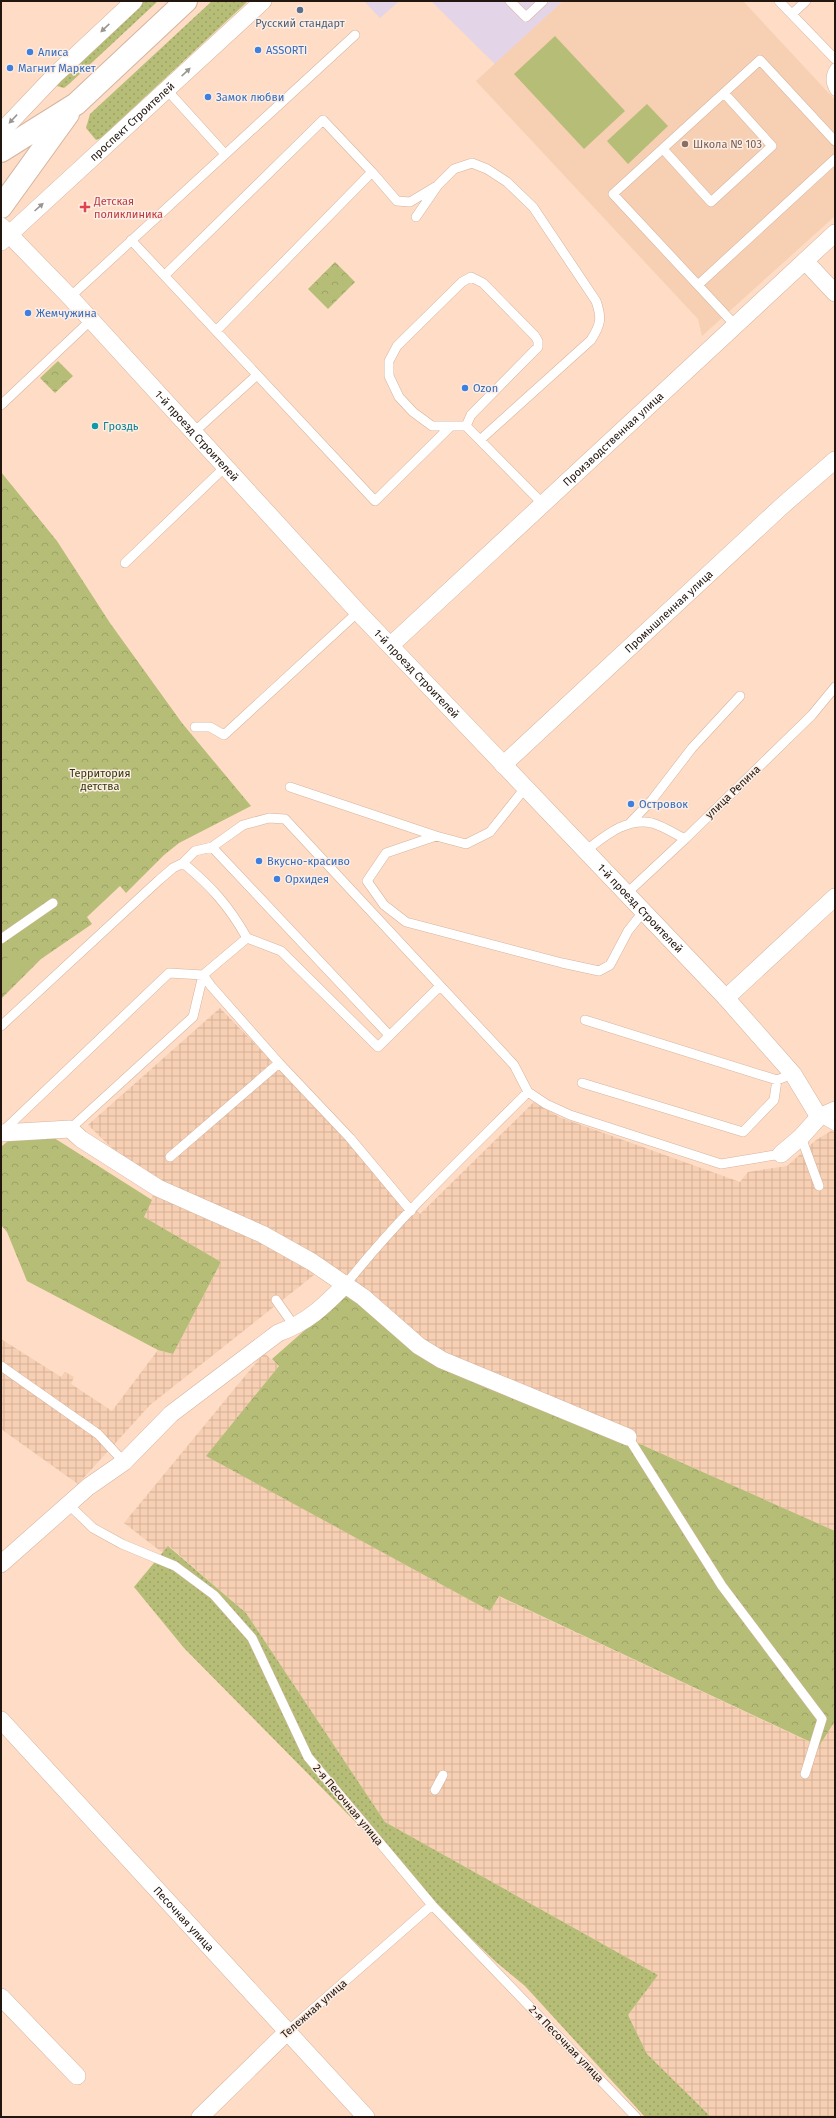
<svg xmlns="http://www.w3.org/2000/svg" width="836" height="2118" viewBox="0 0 836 2118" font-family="'Fira Sans',sans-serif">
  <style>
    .commercial { fill: #e3d4e7 }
    .industrial { fill: url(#industrial-grid) }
    .built { fill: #f7cfb3 }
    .grass { fill: url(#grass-dots) }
    .forest { fill: url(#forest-crowns) }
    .pitch { fill: #b6bd77 }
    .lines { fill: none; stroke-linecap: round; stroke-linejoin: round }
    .lane-casing { stroke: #d5b49e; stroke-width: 10 }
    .street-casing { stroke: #d5b49e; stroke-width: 18 }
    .primary-casing { stroke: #d5b49e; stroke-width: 24 }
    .lane { stroke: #fff; stroke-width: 9 }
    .street { stroke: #fff; stroke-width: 17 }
    .primary { stroke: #fff; stroke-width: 22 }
    .oneway { fill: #9c9693 }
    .service-dot { fill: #5c6f8a; stroke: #fceee4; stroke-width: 1.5 }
    .shop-dot { fill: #3f7fe0; stroke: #fceee4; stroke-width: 1.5 }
    .education-dot { fill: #8d6e63; stroke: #fceee4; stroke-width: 1.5 }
    .health-dot { fill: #e0444e; stroke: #fceee4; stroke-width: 1.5 }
    .culture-dot { fill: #0f9aa8; stroke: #fceee4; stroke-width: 1.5 }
    .labels { text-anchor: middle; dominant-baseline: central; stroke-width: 3; stroke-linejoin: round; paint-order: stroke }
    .service-label { font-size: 11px; fill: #4e5e75; stroke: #fceee4 }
    .shop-label { font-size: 11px; fill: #366cbe; stroke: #fceee4; text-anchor: start }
    .street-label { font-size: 11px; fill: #22160e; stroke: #fceee4 }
    .education-label { font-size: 11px; fill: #785e54; stroke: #fceee4; text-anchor: start }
    .health-label { font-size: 11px; fill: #be3a42; stroke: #fceee4; text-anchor: start }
    .culture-label { font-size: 11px; fill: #0d838f; stroke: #fceee4; text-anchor: start }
    .park-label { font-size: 11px; fill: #34380c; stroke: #fceee4 }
  </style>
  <defs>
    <pattern id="industrial-grid" width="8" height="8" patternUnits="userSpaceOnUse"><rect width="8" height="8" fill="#f7cfb3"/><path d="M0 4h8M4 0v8" fill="none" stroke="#d3b199"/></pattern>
    <pattern id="grass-dots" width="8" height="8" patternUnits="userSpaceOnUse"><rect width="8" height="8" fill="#b6bd77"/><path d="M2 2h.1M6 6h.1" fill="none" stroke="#9ca266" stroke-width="1.8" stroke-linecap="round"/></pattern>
    <pattern id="forest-crowns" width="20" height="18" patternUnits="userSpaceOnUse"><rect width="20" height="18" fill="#b6bd77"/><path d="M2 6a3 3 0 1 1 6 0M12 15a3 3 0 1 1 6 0" fill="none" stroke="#9ca266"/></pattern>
  </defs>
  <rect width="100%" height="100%" fill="#fedcc5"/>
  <!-- commercial -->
  <path class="commercial" d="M364 1H399L380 18Z
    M431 1H563L495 64Z"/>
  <!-- industrial -->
  <path class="industrial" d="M220 1008 420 1214 534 1102 559 1117 740 1182 748 1172 787 1166 816 1140 831 1131 835 1132V1531L438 1354 319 1271 150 1405 78 1484 1 1429V1339L61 1377 65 1372 74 1377 71 1384 112 1411 158 1350 173 1354 221 1262 144 1217 155 1190 88 1125Z
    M264 1353 279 1366 207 1456 490 1611 498 1596 818 1746 835 1721V2117H711L647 2054 628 2015 658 1975 385 1822 246 1613 169 1546 163 1553 124 1523Z"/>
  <!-- built -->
  <path class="built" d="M563 1H743L835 100V216L702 336 698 319 476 81Z"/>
  <!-- grass -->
  <path class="grass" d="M140 1H158L69 84 64 88 57 86 55 81Z
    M212 1H248L101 138 96 140 86 128 90 114Z
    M168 1546 246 1613 385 1822 658 1975 628 2015 647 2054 711 2117H645L525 1986 496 1962 457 1925 184 1648 134 1587Z"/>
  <!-- forest -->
  <path class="forest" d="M335 262 355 282 328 309 308 289Z
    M58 361 73 376 55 393 40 378Z
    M1 472 57 541 110 623 182 723 251 806 179 843 164 855 126 893 120 886 87 917 92 924 41 959 1 999Z
    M51 1136 152 1200 144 1217 221 1262 173 1354 158 1350 27 1281 7 1232 1 1225V1147L9 1140Z
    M355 1286 438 1354 835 1531V1721L819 1746 499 1596 490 1611 206 1456 279 1366 272 1359Z"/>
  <!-- pitch -->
  <path class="pitch" d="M555 36 625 111 584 149 514 74Z
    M647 104 668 126 628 164 607 141Z
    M10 956 24 971 1 992V964Z"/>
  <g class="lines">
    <!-- lane casing -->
    <g class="lane-casing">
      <path id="lane" d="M510 1 526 17 543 1
        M779 1 835 59
        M792 14 806 1
        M835 68C829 76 830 83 835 91
        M167 90 225 154
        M663 149 711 202 772 146 724 93
        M372 172 397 201 410 202 435 187
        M416 217 438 185 454 169 472 163 487 169 507 182 533 207 596 301C602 318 601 324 591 340L480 440
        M131 240 375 501 451 426H466L543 504
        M165 275 323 120 372 172 216 331
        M698 285 835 159
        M70 297 355 35
        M736 326 613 194 760 60 835 141
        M1 405 91 320
        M451 426H432L413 412 399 397 389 376V361L397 346 462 282 471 277 483 283 535 336 538 341V347L471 415 466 426
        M194 432 257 375
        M125 563 225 467
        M195 727H210L224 735 358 612
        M290 787 436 836 466 844 490 832 525 788
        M630 823 652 800 692 748 740 696
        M436 836 386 853 367 881 384 905 406 922 562 963 599 971 610 965 628 931 643 912
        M212 847 389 1035
        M585 851C604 837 626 817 652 823 663 826 675 834 685 839
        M183 863C211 886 229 906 247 938L281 951 378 1047 440 986
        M626 894 685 839 812 715 835 687
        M1 939 53 903
        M203 975 211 986 279 1063 350 1138 411 1211
        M585 1020 777 1080 793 1074
        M1 1026 159 880 173 868 183 863 195 851 212 847 243 825 269 818 285 819 514 1065 528 1092 546 1104 570 1115 721 1164 781 1154
        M582 1083 743 1132 774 1100 777 1080
        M819 1117 835 1126
        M70 1129 193 1017 203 975 247 938
        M2 1132 169 973 203 975
        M801 1137 819 1186
        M170 1157 279 1063
        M346 1284C401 1215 466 1154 528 1092
        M276 1300 295 1327
        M1 1366 98 1434 124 1462
        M628 1437 722 1586 822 1719 805 1774
        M68 1504 93 1528 122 1544 175 1566 214 1595 252 1638 308 1757 432 1905 636 2117
        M435 1790 443 1775
        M288 2031 432 1905"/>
    </g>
    <!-- street casing -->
    <g class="street-casing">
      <g id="street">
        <path d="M1 132 56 74 134 1"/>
        <path id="s1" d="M1 226 70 297 358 612 726 998 793 1074 819 1117"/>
        <path id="s2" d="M1 242 263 1"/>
        <path d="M805 261 835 293"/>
        <path id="s3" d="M391 645 835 233"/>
        <path id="s4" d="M503 765 782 506 835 460"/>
        <path d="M726 998 835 897"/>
        <path d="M1 1133 70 1129 81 1139 158 1188 262 1234 312 1262 363 1297 419 1346 442 1360 628 1437"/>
        <path d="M781 1154 801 1137 819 1117 835 1110"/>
        <path d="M1 1564 88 1487 124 1462 171 1414 278 1333C307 1323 324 1306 346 1284"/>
        <path id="s5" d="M1 1720 366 2117"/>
        <path d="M1 1997 77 2076"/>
        <path d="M200 2117 288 2031"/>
      </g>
    </g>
    <!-- primary casing -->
    <g class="primary-casing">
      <path id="primary" d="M1 151 76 104 186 1
        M1 207 68 114"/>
    </g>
    <!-- lane -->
    <use href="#lane" class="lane"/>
    <!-- street -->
    <use href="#street" class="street"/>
    <!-- primary -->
    <use href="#primary" class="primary"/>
  </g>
  <!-- one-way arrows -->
  <defs><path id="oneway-solid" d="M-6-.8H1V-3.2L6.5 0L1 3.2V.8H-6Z"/></defs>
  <g class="oneway">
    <use href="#oneway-solid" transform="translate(105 28) rotate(137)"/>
    <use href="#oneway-solid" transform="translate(186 72) rotate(-43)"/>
    <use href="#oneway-solid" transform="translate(13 119) rotate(133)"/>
    <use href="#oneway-solid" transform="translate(39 207) rotate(-42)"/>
  </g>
  <!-- markers -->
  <circle class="service-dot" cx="300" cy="10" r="4"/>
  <g class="shop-dot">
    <circle cx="258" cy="50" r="4"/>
    <circle cx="30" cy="52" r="4"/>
    <circle cx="10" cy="68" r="4"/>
    <circle cx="208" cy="97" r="4"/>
    <circle cx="28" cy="313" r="4"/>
    <circle cx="465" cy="388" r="4"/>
    <circle cx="631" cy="804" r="4"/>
    <circle cx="259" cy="861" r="4"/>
    <circle cx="277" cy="879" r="4"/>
  </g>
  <circle class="education-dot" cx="685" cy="144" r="4"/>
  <path class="health-dot" d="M83 201h4v4h4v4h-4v4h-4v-4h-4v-4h4z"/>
  <circle class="culture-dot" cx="95" cy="426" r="4"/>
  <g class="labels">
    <!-- service labels -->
    <g class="service-label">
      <text x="300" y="23">Русский стандарт</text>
    </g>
    <!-- shop labels -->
    <g class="shop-label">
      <text x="266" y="50">ASSORTI</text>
      <text x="38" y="52">Алиса</text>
      <text x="18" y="68">Магнит Маркет</text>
      <text x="216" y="97">Замок любви</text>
      <text x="36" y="313">Жемчужина</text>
      <text x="473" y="388">Ozon</text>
      <text x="639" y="804">Островок</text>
      <text x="267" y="861">Вкусно-красиво</text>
      <text x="285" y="879">Орхидея</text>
    </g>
    <!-- street labels -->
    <g class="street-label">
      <text stroke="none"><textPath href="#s2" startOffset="178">проспект Строителей</textPath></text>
      <text stroke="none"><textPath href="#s1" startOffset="287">1-й проезд Строителей</textPath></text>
      <text stroke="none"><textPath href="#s3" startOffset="303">Производственная улица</textPath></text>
      <text stroke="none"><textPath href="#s4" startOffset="226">Промышленная улица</textPath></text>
      <text stroke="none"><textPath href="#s1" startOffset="611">1-й проезд Строителей</textPath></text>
      <text transform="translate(733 792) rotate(-44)">улица Репина</text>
      <text stroke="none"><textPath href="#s1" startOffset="935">1-й проезд Строителей</textPath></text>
      <text transform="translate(348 1805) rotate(50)">2-я Песочная улица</text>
      <text stroke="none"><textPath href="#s5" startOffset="270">Песочная улица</textPath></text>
      <text transform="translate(314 2009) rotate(-41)">Тележная улица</text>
      <text transform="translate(566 2044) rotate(46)">2-я Песочная улица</text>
    </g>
    <!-- education labels -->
    <g class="education-label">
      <text x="693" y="144">Школа № 103</text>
    </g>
    <!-- health labels -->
    <g class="health-label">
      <text x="94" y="201">Детская<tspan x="94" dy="13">поликлиника</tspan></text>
    </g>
    <!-- culture labels -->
    <g class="culture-label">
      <text x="103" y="426">Гроздь</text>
    </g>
    <!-- park labels -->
    <g class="park-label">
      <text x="100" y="773">Территория<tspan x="100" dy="13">детства</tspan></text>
    </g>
  </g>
  <!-- border -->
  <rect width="836" height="2118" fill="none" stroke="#22160e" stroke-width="4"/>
</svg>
